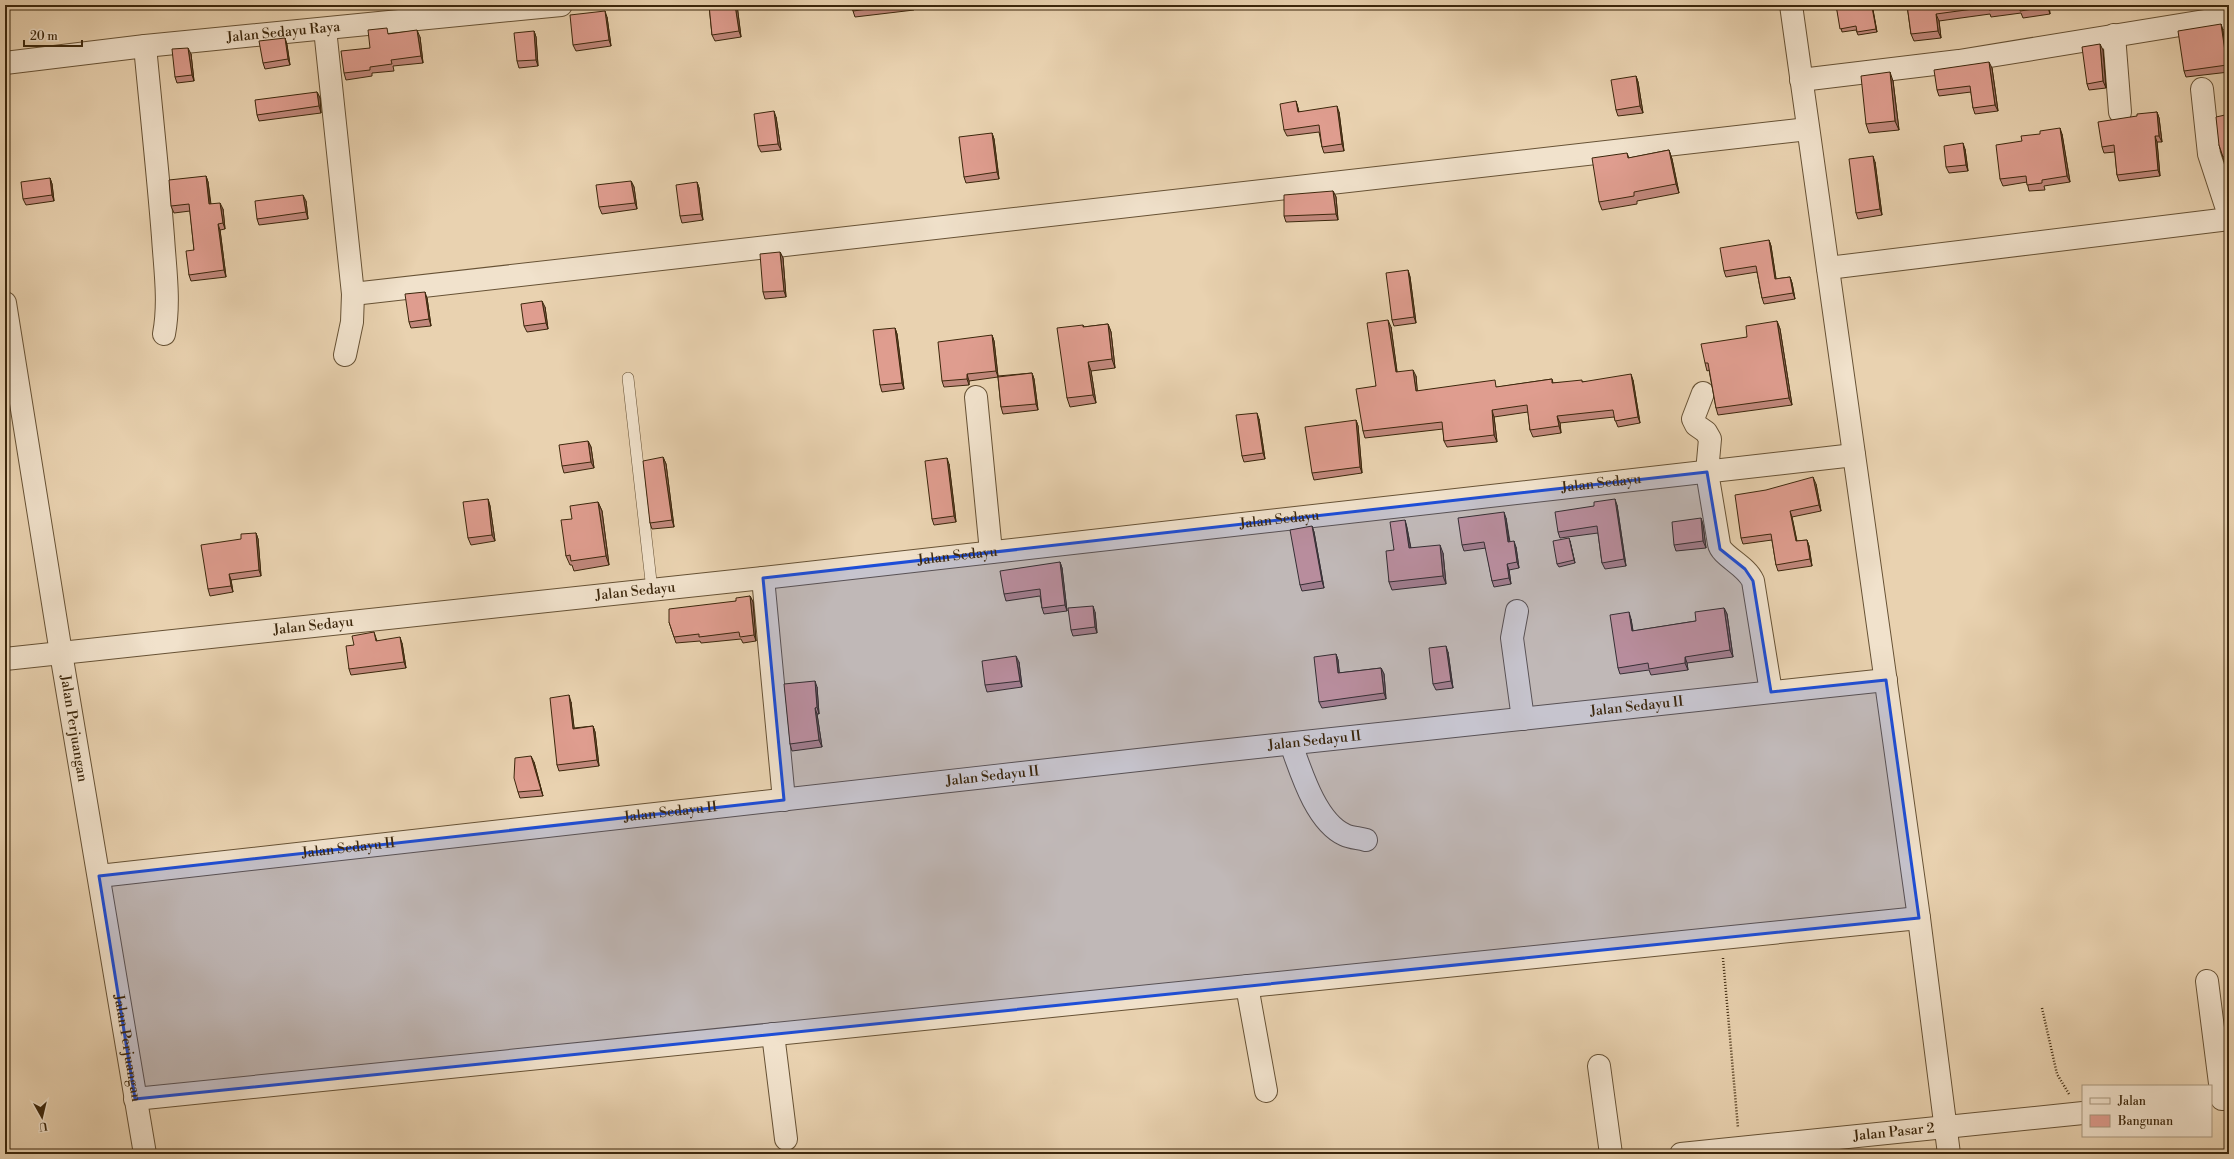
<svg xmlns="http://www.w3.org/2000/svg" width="2234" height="1159" viewBox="0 0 2234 1159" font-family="'Libre Bodoni',serif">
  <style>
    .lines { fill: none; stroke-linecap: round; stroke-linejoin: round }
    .service-casing { stroke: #675235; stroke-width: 12 }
    .minor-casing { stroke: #675235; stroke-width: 24 }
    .path { stroke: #3c270c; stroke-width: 2.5; stroke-dasharray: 1 2; stroke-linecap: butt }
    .service { stroke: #f1e2cc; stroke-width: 11 }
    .minor { stroke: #f1e2cc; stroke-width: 22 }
    .wall { fill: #c0877b; stroke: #3c270c }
    .shaded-wall { fill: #9c6e64; stroke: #3c270c }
    .building { fill: #df9d8f; stroke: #3c270c }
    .marked { fill: #1d4ed8; fill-opacity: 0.2; stroke: #1d4ed8; stroke-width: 3; stroke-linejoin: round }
    .labels { text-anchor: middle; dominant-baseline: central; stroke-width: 3.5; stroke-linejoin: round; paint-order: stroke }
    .street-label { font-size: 14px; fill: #3c270c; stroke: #f1e2cc }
  </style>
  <rect width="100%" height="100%" fill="#e9d2b0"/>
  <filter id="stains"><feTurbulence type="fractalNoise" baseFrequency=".005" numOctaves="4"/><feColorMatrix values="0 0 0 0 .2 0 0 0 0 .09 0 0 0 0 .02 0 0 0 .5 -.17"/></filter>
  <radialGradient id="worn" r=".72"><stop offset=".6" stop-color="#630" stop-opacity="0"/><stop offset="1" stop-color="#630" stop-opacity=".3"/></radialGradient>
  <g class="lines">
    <!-- service casing -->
    <g class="service-casing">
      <path id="service" d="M628 378 652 590"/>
    </g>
    <!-- minor casing -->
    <g class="minor-casing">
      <g id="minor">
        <path d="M1791 5 1919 918 1949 1154"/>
        <path d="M325 29 353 294 352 322 345 355"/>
        <path d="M2114 35 2120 112"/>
        <path d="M145 46C151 110 158 173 163 237 165 269 170 302 164 334"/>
        <path id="s1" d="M5 63 145 46 561 5"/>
        <path d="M1801 80 1959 61 2229 17"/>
        <path d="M2202 89 2209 154 2229 215"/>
        <path d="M1828 268 2229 219"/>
        <path d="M353 294 1808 129"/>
        <path id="s2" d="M5 303 61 653 145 1154"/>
        <path d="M1703 393 1693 419 1696 425 1706 432 1710 439 1707 472 1719 544C1721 556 1746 565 1753 581L1771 692"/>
        <path d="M976 397 991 552"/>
        <path d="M763 578 784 800"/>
        <path d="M1517 611 1512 638 1523 719"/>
        <path id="s3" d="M5 659 763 578 1854 455"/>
        <path d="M1291 744C1301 772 1316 822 1345 835 1351 838 1360 838 1366 840"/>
        <path id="s4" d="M99 876 1201 753 1886 680"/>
        <path d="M2207 981 2222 1099"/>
        <path d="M1247 986 1266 1091"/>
        <path d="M773 1034 786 1139"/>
        <path d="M1599 1066 1611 1154"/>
        <path d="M135 1099 1919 918"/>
        <path id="s5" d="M1681 1154 2083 1113"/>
      </g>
    </g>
    <!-- path -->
    <path class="path" d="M1723 958 1738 1128
      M2042 1008 2057 1074 2069 1094"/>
    <!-- service -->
    <use href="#service" class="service"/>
    <!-- minor -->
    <use href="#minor" class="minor"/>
  </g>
  <!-- wall -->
  <path class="wall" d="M709 5H737L741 37 715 41 712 35Z
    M852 5H912L914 10 855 17 853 11Z
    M1836 5H1875V9L1873 10 1877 32 1858 35 1856 30 1842 32Z
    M1907 5H2058L2049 6 2050 14 2023 18 2021 13 1991 17 1990 14 1939 21 1941 38 1914 41 1911 34Z
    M607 17 611 46 576 51 573 45Z
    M2221 24 2223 31 2229 72 2186 77 2184 71Z
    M534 31 536 37 538 66 519 68 517 61Z
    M389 34 420 37 423 63 393 66 394 71 372 73V76L346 80 344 73 370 48Z
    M285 38 287 45 290 65 265 69 263 63Z
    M2103 50 2106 88 2089 90 2087 84Z
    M191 54 194 81 177 83 175 77Z
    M1992 68 1998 111 1975 114 1973 108 1971 92 1939 96 1937 90Z
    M1636 76 1638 82 1643 113 1618 116 1616 110Z
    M1893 81 1899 130 1869 133 1866 124Z
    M317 92 320 98 321 113 259 121 257 115Z
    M1296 101 1299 112H1339L1344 151 1324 153 1322 147 1319 132 1287 136 1284 130Z
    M2157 112 2159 118 2162 142H2157L2160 176 2119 181 2117 175 2115 152 2104 153 2102 147 2137 116Z
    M776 117 781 150 761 152 758 146Z
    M2227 122 2229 133V163L2225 164 2219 145Z
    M992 133 994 139 999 179 966 183 964 177Z
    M2062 134 2070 182 2044 186 2045 190 2029 191 2027 182 2003 186 2000 179 2022 141Z
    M1965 149 1968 171 1949 173 1946 167Z
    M1669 150 1672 159 1679 193 1637 201V204L1602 210 1599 202 1627 153 1629 158Z
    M1875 162 1882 215 1858 219 1856 213Z
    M206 176 208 182 211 204 223 209 225 229 220 230 226 277 191 281 189 275 194 250 190 211 174 213 171 206Z
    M50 178 52 184 54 201 26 205 23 199Z
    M631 181 634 187 637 209 602 214 599 207Z
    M697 182 699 188 703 220 682 223 680 216Z
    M1333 191 1336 197 1338 220 1286 222 1284 216Z
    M306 201 308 219 259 225 257 219Z
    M1769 240 1771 246 1776 279 1790 277 1792 283 1795 299 1764 304 1762 298 1757 272 1726 277 1724 271Z
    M780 252 783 258 786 297 765 299 763 292Z
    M1408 270 1410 277 1416 323 1394 326 1392 320Z
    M427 298 431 326 411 328 409 322Z
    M545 307 548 329 527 332 524 326Z
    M1777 321 1780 329 1792 405 1718 415 1716 408 1709 370 1707 371 1705 363 1747 337Z
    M1108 324 1111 332 1115 368 1091 371 1096 403 1070 407 1067 398 1083 325 1084 327Z
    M1391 327 1397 372 1416 376 1417 391 1498 387 1552 379 1553 383 1633 380 1640 423 1618 427 1614 417 1560 423 1561 433 1533 437 1530 430 1528 412 1494 417 1497 442 1447 447 1444 441 1443 429 1365 438 1363 431 1376 386Z
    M895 328 897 334 904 389 882 392 880 385Z
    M992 335 994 341 998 376 1032 373 1034 379 1038 410 1003 414 1001 407 998 377 969 381V385L944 387 942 381Z
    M1259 419 1265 459 1244 462 1242 456Z
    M1356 420 1358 426 1362 473 1314 480 1312 473Z
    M588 441 591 447 594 468 564 473 562 466Z
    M663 457 666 464 674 527 652 529 650 523Z
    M949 464 956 522 934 525 932 519Z
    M1816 484 1821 511 1792 517 1797 541 1807 540 1809 546 1812 566 1778 571 1776 565 1772 540 1743 544 1741 538Z
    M488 499 490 506 495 541 471 545 468 538Z
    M598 502 602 511 609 565 574 571 572 565H570L566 556 572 519Z
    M1617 505 1626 566 1605 569 1602 563 1598 533 1560 538 1558 532 1594 506Z
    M1506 518 1510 542 1516 547 1519 568 1509 570 1511 584 1494 587 1492 581 1486 548 1464 551 1462 545Z
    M1701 518 1703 525 1706 548 1676 551 1674 545Z
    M1405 520 1407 528 1411 548 1443 553 1446 584 1392 590 1389 582 1394 550Z
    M1312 526 1314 532 1324 588 1302 591 1300 585Z
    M256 533 258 539 261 576 231 580 233 592 210 596 208 589 241 539Z
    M5 534 8 556H5Z
    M1570 541 1575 563 1559 567 1557 564Z
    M1060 562 1062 568 1067 611 1044 614 1042 608 1040 596 1006 601 1004 594Z
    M750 596 753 602 756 641 743 643 741 639 701 643 700 641 676 643 669 622 736 601Z
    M1724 608 1727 614 1733 657 1687 663 1688 670 1651 675 1649 670 1620 674 1618 668 1631 619 1633 631 1696 621Z
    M1095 612 1097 633 1073 636 1071 630Z
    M374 632 377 641 402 643 406 668 351 675 349 669 354 645Z
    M1448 652 1453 688 1436 690 1433 684Z
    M1336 654 1338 660 1339 673 1381 668 1384 674 1386 699 1322 708 1319 702Z
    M1019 662 1022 687 987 692 985 685Z
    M817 687 819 714H817L822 747 792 751 790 744Z
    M571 702 574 728 593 726 595 732 599 766 559 771 557 765Z
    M534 762 543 796 520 798 518 792Z"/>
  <!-- shaded-wall -->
  <path class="shaded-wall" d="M735 5H737L741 37 739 31Z
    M2047 5H2048L2049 6 2050 14Z
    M1872 7 1873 10 1877 32 1876 29Z
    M605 11 607 17 611 46 609 40Z
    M1936 14 1939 21 1941 38 1938 31Z
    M2221 24 2223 31 2229 72 2227 65Z
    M417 30 420 37 423 63 421 56Z
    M534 31 536 37 538 66 536 60Z
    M285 38 287 45 290 65 288 59Z
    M2100 44 2103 50 2106 88 2103 81Z
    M188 48 191 54 194 81 192 75Z
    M1989 62 1992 68 1998 111 1995 105Z
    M1890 72 1893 81 1899 130 1895 121Z
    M1636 76 1638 82 1643 113 1640 106Z
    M317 92 320 98 321 113 319 106Z
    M1296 101 1298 108 1300 118 1298 112Z
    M1337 106 1339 112 1344 151 1342 144Z
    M774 111 776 117 781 150 778 144Z
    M2157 112 2159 118 2162 142 2159 136Z
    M2225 115 2227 122 2229 133V140Z
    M2060 128 2062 134 2070 182 2067 176Z
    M992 133 994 139 999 179 997 172Z
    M2155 136 2157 142 2160 176 2158 170Z
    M1963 143 1965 149 1968 171 1966 165Z
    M1669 150 1672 159 1679 193 1676 184Z
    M1873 156 1875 162 1882 215 1880 209Z
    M206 176 208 182 211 211 209 204Z
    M50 178 52 184 54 201 52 195Z
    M631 181 634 187 637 209 635 203Z
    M697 182 699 188 703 220 701 214Z
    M1333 191 1336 197 1338 220 1336 214Z
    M303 195 306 201 308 219 306 212Z
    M220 203 223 209 225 229 223 223Z
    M218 224 220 230 226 277 224 270Z
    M1769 240 1771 246 1777 285 1775 279Z
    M780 252 783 258 786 297 784 291Z
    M1408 270 1410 277 1416 323 1414 317Z
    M1790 277 1792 283 1795 299 1793 293Z
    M425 292 427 298 431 326 429 319Z
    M542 301 545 307 548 329 546 323Z
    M1388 320 1391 327 1398 379 1396 372Z
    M1777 321 1780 329 1792 405 1789 398Z
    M1108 324 1111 332 1115 368 1112 359Z
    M895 328 897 334 904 389 902 383Z
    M992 335 994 341 998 377 996 371Z
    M1088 362 1091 371 1096 403 1093 395Z
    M1413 370 1416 376 1418 398 1416 391Z
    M1032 373 1034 379 1038 410 1036 404Z
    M967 374 969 381V385L967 379Z
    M1631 374 1633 380 1640 423 1638 417Z
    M1492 410 1494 417 1497 442 1494 435Z
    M1257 413 1259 419 1265 459 1263 453Z
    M1557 416 1560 423 1561 433 1559 426Z
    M1356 420 1358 426 1362 473 1360 467Z
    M588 441 591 447 594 468 591 462Z
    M663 457 666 464 674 527 672 520Z
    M947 458 949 464 956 522 954 516Z
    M1813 477 1816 484 1821 511 1819 505Z
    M488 499 490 506 495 541 492 535Z
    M1615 499 1617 505 1626 566 1624 559Z
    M598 502 602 511 609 565 606 556Z
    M1790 511 1792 517 1798 548 1796 541Z
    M1504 512 1506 518 1510 548 1508 542Z
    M1701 518 1703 525 1706 548 1703 541Z
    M1405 520 1407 528 1412 556 1409 548Z
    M1312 526 1314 532 1324 588 1322 581Z
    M256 533 258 539 261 576 259 570Z
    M5 534 8 556 6 550 5 543Z
    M1569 538 1570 541 1575 563 1574 560Z
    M1807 540 1809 546 1812 566 1810 559Z
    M1514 541 1516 547 1519 568 1517 562Z
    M1440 545 1443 553 1446 584 1443 576Z
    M1060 562 1062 568 1067 611 1065 605Z
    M1507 564 1509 570 1511 584 1509 578Z
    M229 574 231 580 233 592 231 586Z
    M750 596 753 602 756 641 754 635Z
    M1093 606 1095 612 1097 633 1095 627Z
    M1724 608 1727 614 1733 657 1730 650Z
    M1629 612 1631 619 1634 637 1632 631Z
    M400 637 402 643 406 668 404 662Z
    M1446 646 1448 652 1453 688 1451 681Z
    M1336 654 1338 660 1340 679 1338 673Z
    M1016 656 1019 662 1022 687 1020 681Z
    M1685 657 1687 663 1688 670 1685 663Z
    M1381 668 1384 674 1386 699 1384 693Z
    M815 681 817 687 819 714 817 707Z
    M569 695 571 702 575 735 573 729Z
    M815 708 817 714 822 747 819 740Z
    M593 726 595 732 599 766 597 760Z
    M531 756 534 762 543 796 541 790Z"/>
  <!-- building -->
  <path class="building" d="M709 5H735L739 31 712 35Z
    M852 5H898L853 11Z
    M1836 5H1874V6L1872 7 1876 29 1857 32 1856 26 1840 29Z
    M1907 5H2047V7L2020 11V6L1989 10 1988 7 1936 14 1938 31 1911 34Z
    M605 11 609 40 573 45 570 15Z
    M2221 24 2227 65 2184 71 2178 31Z
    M387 28 388 34 417 30 421 56 391 60 392 64 370 67V70L344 73 341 51 370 48 368 30Z
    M534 31 536 60 517 61 514 33Z
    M285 38 288 59 263 63 259 41Z
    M2100 44 2103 81 2087 84 2082 47Z
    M188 48 192 75 175 77 172 49Z
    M1989 62 1995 105 1973 108 1970 86 1937 90 1934 70Z
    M1890 72 1895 121 1866 124 1861 76Z
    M1636 76 1640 106 1616 110 1611 80Z
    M317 92 319 106 257 115 255 100Z
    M1296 101 1298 112 1337 106 1342 144 1322 147 1319 125 1284 130 1280 104Z
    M774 111 778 144 758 146 754 114Z
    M2157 112 2159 136H2155L2158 170 2117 175 2114 145 2102 147 2098 122 2137 116V114Z
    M2225 115 2229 140V156L2223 157 2219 145 2216 117Z
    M2060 128 2067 176 2042 180V183L2027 185 2026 176 2000 179 1996 145 2022 141 2021 136 2040 134V131Z
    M992 133 997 172 964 177 959 137Z
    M1963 143 1966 165 1946 167 1944 146Z
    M1669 150 1676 184 1634 192V196L1599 202 1592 158 1627 153 1628 158Z
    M1873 156 1880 209 1856 213 1849 159Z
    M206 176 209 204 220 203 223 223 218 224 224 270 189 275 186 251 194 250 189 204 171 206 169 180Z
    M50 178 52 195 23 199 21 182Z
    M631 181 635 203 599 207 596 185Z
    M697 182 701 214 680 216 676 185Z
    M1333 191 1336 214 1284 216V195Z
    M303 195 306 212 257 219 255 201Z
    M1769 240 1775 279 1790 277 1793 293 1762 298 1756 266 1724 271 1720 248Z
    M780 252 784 291 763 292 760 254Z
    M1408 270 1414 317 1392 320 1386 273Z
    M425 292 429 319 409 322 405 294Z
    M542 301 546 323 524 326 521 304Z
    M1388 320 1396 372 1413 370 1416 391 1495 380 1496 387 1552 379V383L1582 380V382L1631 374 1638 417 1615 421 1613 410 1557 416 1559 426 1530 430 1527 405 1492 410 1494 435 1444 441 1442 422 1363 431 1356 389 1376 386 1367 323Z
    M1777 321 1789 398 1716 408 1708 363H1705L1701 344 1747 337 1746 326Z
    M1108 324 1112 359 1088 362 1093 395 1067 398 1057 328 1083 325V327Z
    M895 328 902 383 880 385 873 330Z
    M992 335 996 371 967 374V379L942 381 938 342Z
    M1032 373 1036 404 1001 407 998 377Z
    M1257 413 1263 453 1242 456 1236 415Z
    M1356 420 1360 467 1312 473 1305 427Z
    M588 441 591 462 562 466 559 445Z
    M663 457 672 520 650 523 643 461Z
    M947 458 954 516 932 519 925 461Z
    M1813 477 1819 505 1790 511 1796 541 1807 540 1810 559 1776 565 1771 534 1741 538 1735 495 1766 490Z
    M488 499 492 535 468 538 463 502Z
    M1615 499 1624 559 1602 563 1597 526 1558 532 1555 512 1594 506V502Z
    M598 502 606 556 571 561 570 555 566 556 561 520 572 519 570 506Z
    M1504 512 1508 542 1514 541 1517 562 1507 564 1509 578 1492 581 1484 542 1462 545 1458 518Z
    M1701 518 1703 541 1674 545 1672 522Z
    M1405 520 1409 548 1440 545 1443 576 1389 582 1386 551 1394 550 1390 522Z
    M1312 526 1322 581 1300 585 1290 530Z
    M256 533 259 570 229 574 231 586 208 589 201 545 241 539V534Z
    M1569 538 1574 560 1557 564 1553 541Z
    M1060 562 1065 605 1042 608 1040 589 1004 594 1000 571Z
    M750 596 754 635 740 637 739 632 699 637V634L674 637 669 622V609L736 601V598Z
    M1093 606 1095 627 1071 630 1068 608Z
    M1724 608 1730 650 1685 657V663L1649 669 1648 663 1618 668 1610 615 1629 612 1632 631 1696 621 1695 612Z
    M374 632 376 641 400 637 404 662 349 669 346 646 354 645 352 636Z
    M1446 646 1451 681 1433 684 1429 648Z
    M1336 654 1338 673 1381 668 1384 693 1319 702 1314 657Z
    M1016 656 1020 681 985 685 982 661Z
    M815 681 817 707 815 708 819 740 790 744 784 684Z
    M569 695 573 729 593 726 597 760 557 765 550 698Z
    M531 756 541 790 518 792 514 778 515 758Z"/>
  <!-- marked area -->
  <path class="marked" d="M1707 472 1720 549 1745 569 1753 581 1771 692 1886 680 1919 918 135 1099 99 876 784 800 763 578Z"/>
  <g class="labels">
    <!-- street labels -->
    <g class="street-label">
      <text stroke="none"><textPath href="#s1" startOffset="280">Jalan Sedayu Raya</textPath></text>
      <text stroke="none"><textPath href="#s3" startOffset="1606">Jalan Sedayu</textPath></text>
      <text stroke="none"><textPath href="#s3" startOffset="1282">Jalan Sedayu</textPath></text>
      <text stroke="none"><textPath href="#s3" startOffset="958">Jalan Sedayu</textPath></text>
      <text stroke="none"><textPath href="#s3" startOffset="634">Jalan Sedayu</textPath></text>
      <text stroke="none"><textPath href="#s3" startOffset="310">Jalan Sedayu</textPath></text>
      <text stroke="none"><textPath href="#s4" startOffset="1547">Jalan Sedayu II</textPath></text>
      <text stroke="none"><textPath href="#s2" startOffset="431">Jalan Perjuangan</textPath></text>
      <text stroke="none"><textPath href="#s4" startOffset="1223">Jalan Sedayu II</textPath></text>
      <text stroke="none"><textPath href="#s4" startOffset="899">Jalan Sedayu II</textPath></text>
      <text stroke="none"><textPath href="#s4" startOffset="575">Jalan Sedayu II</textPath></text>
      <text stroke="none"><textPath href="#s4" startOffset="251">Jalan Sedayu II</textPath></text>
      <text stroke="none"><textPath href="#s2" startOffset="755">Jalan Perjuangan</textPath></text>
      <text stroke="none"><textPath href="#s5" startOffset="214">Jalan Pasar 2</textPath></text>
    </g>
  </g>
  <!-- margin -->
  <rect width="2234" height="1159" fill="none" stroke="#e9d2b0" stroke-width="20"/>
  <rect x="6" y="6" width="2222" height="1147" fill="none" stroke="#3c270c" stroke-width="2"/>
  <rect x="10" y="10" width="2214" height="1139" fill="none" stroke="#3c270c"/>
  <!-- legend -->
  <rect x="2082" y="1085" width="130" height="52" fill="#f1e2cc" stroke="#a9977f"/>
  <rect x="2090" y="1098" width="20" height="6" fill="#f1e2cc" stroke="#a9977f"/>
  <text x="2118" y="1105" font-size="12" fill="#3c270c">Jalan</text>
  <rect x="2090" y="1115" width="20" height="12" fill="#df9d8f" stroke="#a9977f"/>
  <text x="2118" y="1125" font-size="12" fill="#3c270c">Bangunan</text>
  <!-- north arrow -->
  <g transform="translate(42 1117) rotate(172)" stroke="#f1e2cc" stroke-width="3" paint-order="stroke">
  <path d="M0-3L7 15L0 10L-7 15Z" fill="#3c270c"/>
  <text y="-6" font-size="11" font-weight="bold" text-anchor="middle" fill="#3c270c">U</text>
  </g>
  <!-- scale -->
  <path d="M24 40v6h58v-6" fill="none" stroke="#3c270c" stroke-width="2"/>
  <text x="30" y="40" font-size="12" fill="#3c270c" stroke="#f1e2cc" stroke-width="3" paint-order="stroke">20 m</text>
  <rect width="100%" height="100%" filter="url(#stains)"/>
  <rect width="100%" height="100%" fill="url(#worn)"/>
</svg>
